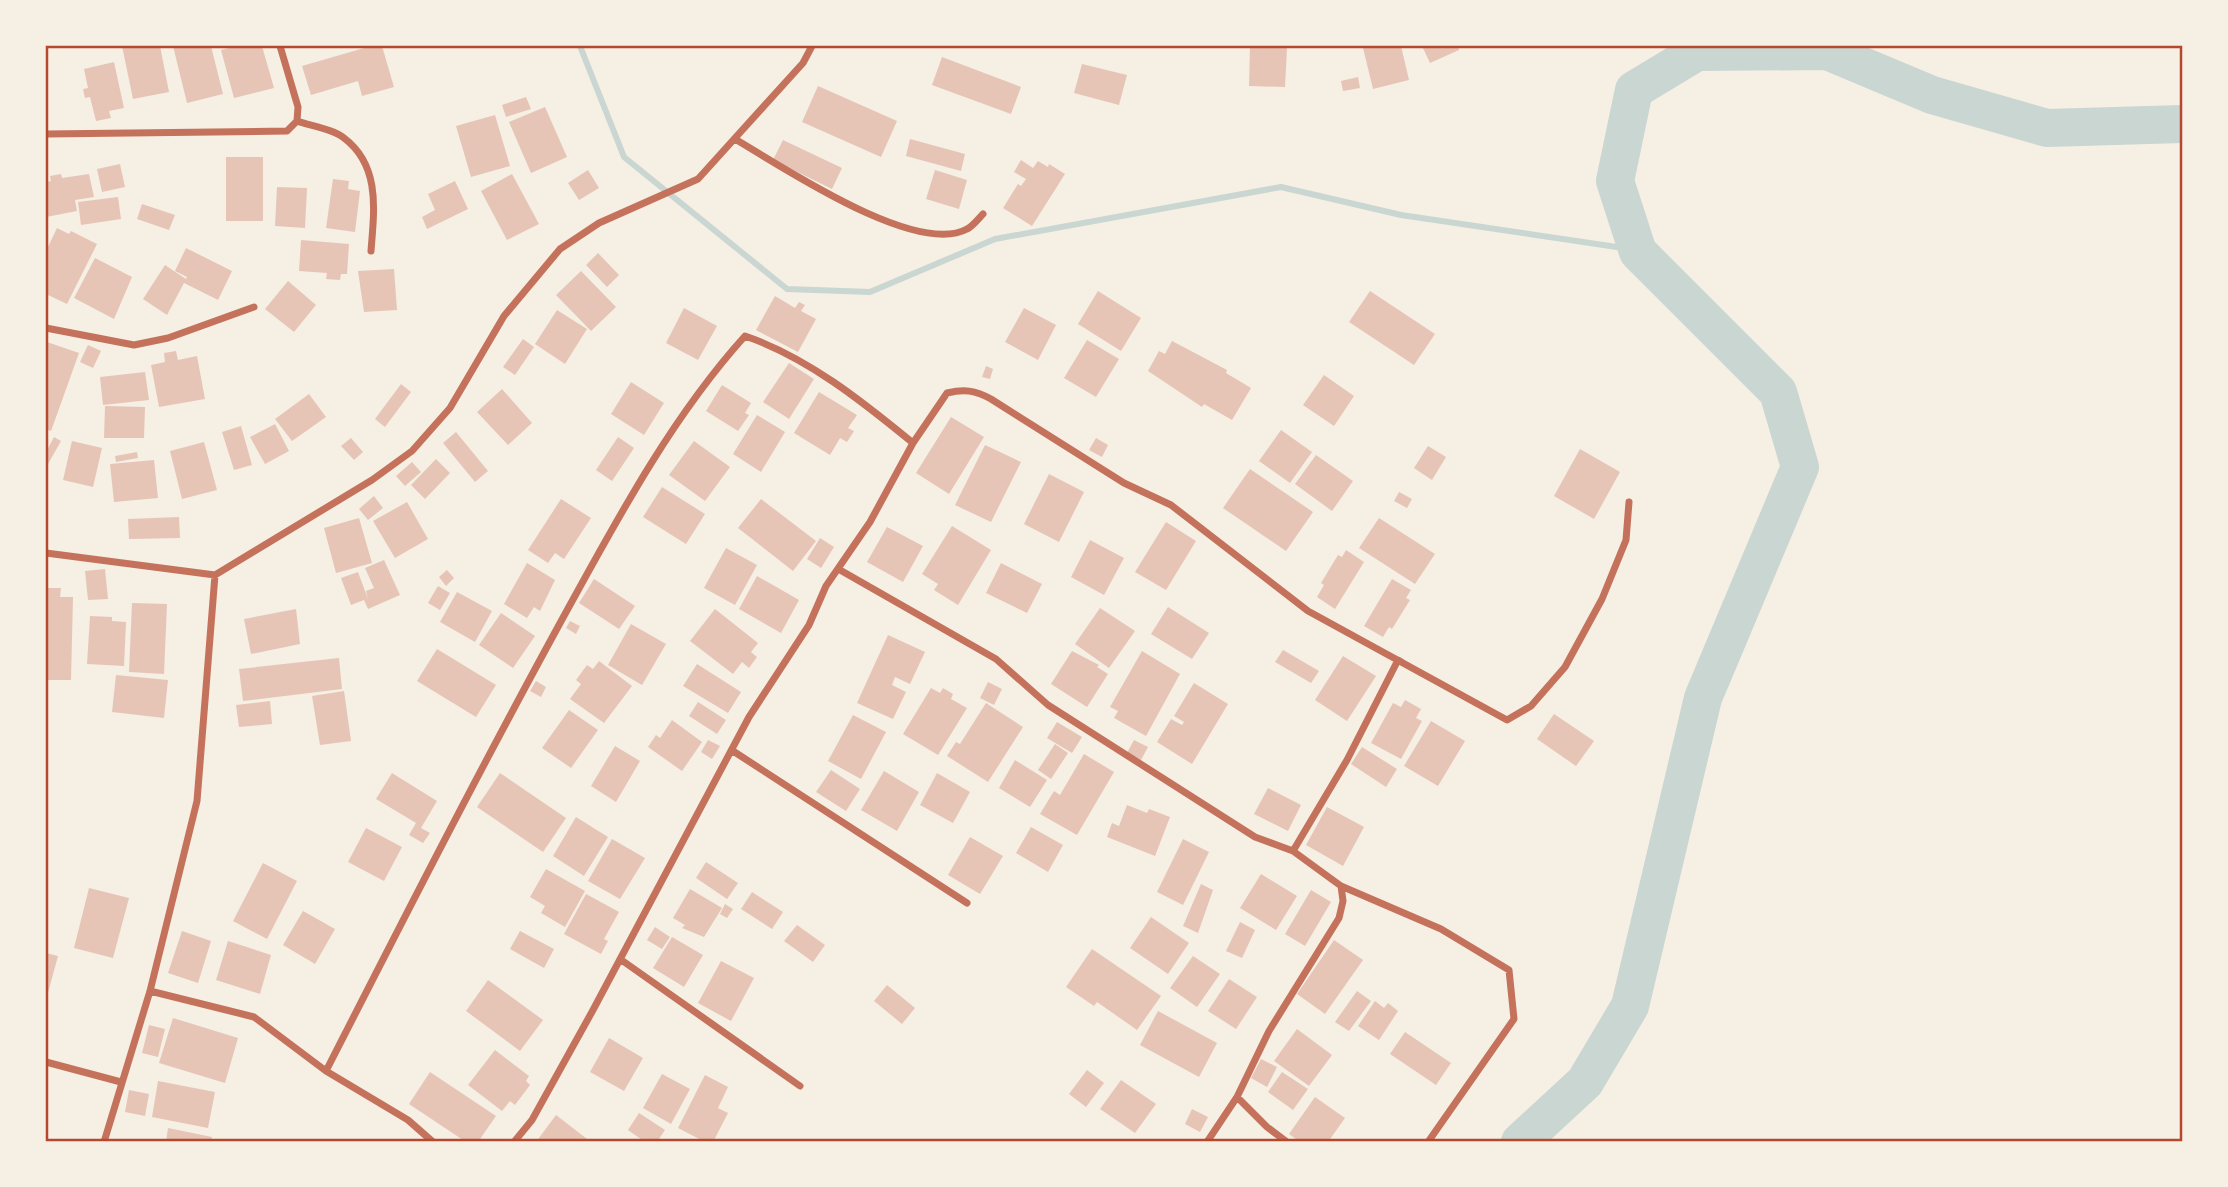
<svg xmlns="http://www.w3.org/2000/svg" width="2228" height="1187" viewBox="0 0 2228 1187" font-family="'Space Grotesk',sans-serif">
  <style>
    .lines { fill: none; stroke-linecap: round; stroke-linejoin: round }
    .stream { stroke: #c9d6d2; stroke-width: 6 }
    .river { stroke: #c9d6d2; stroke-width: 38 }
    .building { fill: #e6c5b7 }
    .minor { stroke: #c5725c; stroke-width: 7 }
    .neatline { fill: none; stroke: #b5482f; stroke-width: 2.5 }
  </style>
  <rect width="100%" height="100%" fill="#f6efe4"/>
  <g class="lines">
    <!-- stream -->
    <path class="stream" d="M580 46 624 157 787 289 870 292 995 239 1281 187 1401 215 1637 250"/>
    <!-- river -->
    <path class="river" d="M1520 1142 1585 1082 1630 1006 1703 698 1800 467 1778 392 1638 252 1615 181 1634 90 1697 52 1827 51 1932 95 2047 128 2182 124"/>
  </g>
  <!-- building -->
  <path class="building" d="M122 46H160L169 92 133 99Z
    M173 46H211L223 94 187 103Z
    M238 46H262L274 88 234 98 221 50Z
    M371 46H382L394 87 362 96 358 81 311 95 302 66Z
    M1250 46 1287 48 1285 87 1249 86Z
    M1376 46H1401L1409 80 1373 89 1363 48Z
    M1422 46H1458L1459 50 1430 63Z
    M942 57 1021 87 1011 114 932 85Z
    M114 62 124 108 109 111 111 118 96 121 90 97 85 98 83 89 88 88 84 69Z
    M1082 64 1127 75 1119 105 1074 93Z
    M1358 77 1360 88 1343 91 1341 81Z
    M818 86 897 121 881 157 802 122Z
    M526 97 531 109 506 117 502 105Z
    M545 107 567 157 531 173 509 122Z
    M495 115 510 166 471 177 456 126Z
    M910 139 965 154 961 171 906 156Z
    M783 140 842 168 832 189 773 160Z
    M226 157H263V221H226Z
    M1021 160 1033 168 1038 161 1048 167 1049 164 1065 174 1032 226 1003 208 1018 184 1021 186 1026 179 1014 172Z
    M120 164 125 187 102 192 97 169Z
    M588 170 599 188 579 200 568 183Z
    M935 170 967 180 959 209 926 199Z
    M61 174 62 178 89 174 94 197 75 200 77 211 46 217V182L51 181 50 176Z
    M512 174 539 224 507 240 481 191Z
    M333 179 349 181 348 189 360 191 355 232 326 228Z
    M455 181 468 209 427 229 422 217 435 210 428 194Z
    M277 187 307 188 305 228 275 226Z
    M118 197 121 219 81 225 78 202Z
    M142 204 175 215 169 230 137 219Z
    M57 228 69 234 71 231 97 244 67 304 46 294V251Z
    M301 240 349 244 347 274H341L340 280 326 279 327 273 299 271Z
    M186 248 232 271 218 300 184 283 167 315 143 299 165 265 186 279 187 277 175 271Z
    M598 253 619 275 607 287 586 265Z
    M95 258 132 277 114 319 74 298Z
    M394 269 397 310 364 312 358 271Z
    M581 271 616 307 591 331 556 295Z
    M288 281 316 305 294 332 265 309Z
    M1098 291 1141 318 1121 351 1078 324Z
    M1370 291 1435 334 1414 365 1349 322Z
    M775 296 795 308 799 302 805 305 801 311 816 319 798 352 756 330Z
    M684 308 717 326 698 360 666 343Z
    M1024 308 1056 325 1038 360 1005 342Z
    M557 310 587 329 565 364 535 344Z
    M523 339 534 347 515 375 503 367Z
    M1087 340 1119 359 1096 397 1064 378Z
    M1172 341 1227 370 1226 373 1251 388 1232 420 1204 404 1202 407 1148 371 1159 351 1165 354Z
    M47 342 79 353 51 431 46 429Z
    M88 345 101 351 93 368 80 362Z
    M176 351 178 360 197 356 205 399 159 407 151 365 165 362 164 353Z
    M789 363 814 379 789 419 763 402Z
    M986 366 993 369 990 379 982 377Z
    M145 372 149 400 103 405 100 377Z
    M1324 375 1354 396 1334 426 1303 405Z
    M631 382 664 403 644 435 611 414Z
    M401 384 411 392 385 427 375 419Z
    M722 385 751 403 745 413 749 415 738 431 706 411Z
    M502 389 532 423 508 445 477 412Z
    M819 392 857 415 848 428 854 431 847 442 840 438 830 455 794 433Z
    M309 394 326 417 292 441 275 419Z
    M105 406 145 407 144 438H104Z
    M757 415 785 432 761 472 733 454Z
    M951 417 984 437 949 494 916 473Z
    M275 424 289 451 265 464 250 437Z
    M241 426 252 465 234 470 222 432Z
    M1281 430 1312 452 1290 483 1259 461Z
    M456 432 488 471 475 482 443 443Z
    M54 437 61 441 48 464 46 452Z
    M618 437 634 448 612 481 596 470Z
    M351 438 363 452 354 460 341 446Z
    M1096 438 1108 445 1102 457 1089 450Z
    M72 441 102 448 93 487 63 480Z
    M694 441 730 467 705 501 669 475Z
    M204 442 217 490 182 499 170 451Z
    M985 445 1021 462 991 522 955 505Z
    M1428 446 1446 457 1432 480 1414 468Z
    M1580 449 1620 472 1594 519 1554 496Z
    M137 452 138 458 116 462 115 456Z
    M1316 455 1353 481 1332 511 1295 484Z
    M436 459 450 473 425 499 411 485Z
    M154 460 158 498 114 502 110 464Z
    M412 462 421 472 405 486 396 476Z
    M1250 469 1313 512 1286 551 1223 508Z
    M1049 474 1084 492 1059 542 1024 524Z
    M662 487 705 514 686 544 643 517Z
    M1399 492 1412 499 1407 508 1394 501Z
    M374 496 383 508 368 520 359 509Z
    M561 499 591 518 564 559 555 553 548 563 528 550Z
    M761 499 816 541 793 571 738 528Z
    M407 502 428 539 395 558 373 521Z
    M179 517 180 538 129 539 128 519Z
    M359 518 372 563 336 573 324 528Z
    M1379 518 1435 554 1415 584 1359 548Z
    M1166 522 1196 541 1166 590 1135 572Z
    M952 526 991 550 958 605 934 590 938 584 922 574Z
    M887 527 923 546 903 582 867 562Z
    M820 538 834 547 821 568 807 559Z
    M1090 540 1124 558 1104 595 1071 577Z
    M726 548 757 565 735 605 704 588Z
    M1346 550 1364 562 1335 609 1317 597 1324 585 1321 583 1338 555 1342 557Z
    M384 560 400 595 368 609 364 600 351 605 341 578 358 572 368 599 366 591 374 588 365 568Z
    M527 563 555 580 540 611 534 607 527 618 504 604Z
    M1001 563 1042 584 1027 613 986 593Z
    M105 569 108 599 88 600 85 571Z
    M447 570 454 578 446 586 439 577Z
    M757 576 799 600 781 633 739 609Z
    M594 579 635 606 619 629 579 603Z
    M1392 579 1411 590 1406 598 1410 600 1392 629 1389 627 1383 637 1364 626Z
    M438 586 450 593 440 610 428 603Z
    M46 588H61L60 597H73L71 680H46Z
    M457 592 492 611 475 642 440 622Z
    M132 603 167 604 164 674 129 672Z
    M1168 607 1209 633 1192 659 1151 634Z
    M1100 608 1135 631 1109 668 1075 644Z
    M296 609 300 644 251 654 244 619Z
    M715 609 758 643 751 652 757 657 749 668 742 662 733 674 690 641Z
    M501 613 535 636 513 668 479 645Z
    M90 616 112 617V621L126 622 124 666 87 664Z
    M570 621 580 626 576 634 566 628Z
    M631 624 666 644 642 685 608 665Z
    M888 635 925 652 910 684 895 677 892 685 906 692 893 719 857 703Z
    M437 649 496 685 476 717 417 681Z
    M1283 650 1319 671 1311 683 1275 662Z
    M1072 651 1099 665 1097 667 1108 674 1087 707 1051 684Z
    M1142 651 1180 674 1146 736 1114 718 1118 711 1110 707Z
    M1343 656 1376 676 1347 721 1315 700Z
    M339 658 342 689 243 701 239 669Z
    M599 661 632 686 604 723 570 699 581 684 576 680 587 665 593 669Z
    M697 664 741 692 728 713 683 686Z
    M116 675 168 680 164 718 112 712Z
    M536 681 546 687 541 697 530 691Z
    M988 682 1002 689 994 705 980 698Z
    M1194 683 1228 704 1192 764 1157 742 1171 719 1182 725 1184 722 1174 716Z
    M931 688 940 693 943 688 953 694 951 699 967 708 938 755 903 734Z
    M344 691 351 741 320 745 312 696Z
    M1405 700 1421 709 1416 718 1422 721 1401 759 1371 743 1393 703 1401 707Z
    M270 701 272 724 239 727 236 705Z
    M698 702 726 720 717 734 689 716Z
    M986 703 1023 727 988 782 947 756 956 742 960 744Z
    M569 710 598 730 571 768 542 748Z
    M1554 714 1594 741 1576 766 1537 739Z
    M853 715 886 732 861 779 828 761Z
    M672 720 702 742 682 771 648 747 656 735 660 738Z
    M1431 721 1465 741 1438 786 1404 766Z
    M1057 722 1082 737 1072 753 1047 738Z
    M708 740 720 746 712 759 701 752Z
    M1134 740 1148 747 1141 760 1127 753Z
    M1055 744 1068 753 1051 779 1038 770Z
    M615 746 640 761 616 802 591 786Z
    M1362 747 1397 769 1386 787 1351 764Z
    M1084 754 1114 772 1077 835 1040 814 1054 791 1060 795Z
    M1015 760 1047 780 1030 807 999 788Z
    M831 770 860 789 846 811 816 792Z
    M884 771 919 792 897 831 861 810Z
    M392 773 437 801 421 828 430 833 423 843 409 835 416 823 376 799Z
    M500 773 566 818 543 852 477 807Z
    M937 773 970 792 953 823 920 805Z
    M1268 788 1301 805 1288 831 1254 814Z
    M1127 805 1147 813 1149 809 1170 817 1155 856 1107 837 1112 823 1119 826Z
    M1327 807 1364 827 1343 866 1306 845Z
    M576 817 608 837 584 876 553 856Z
    M1031 827 1063 845 1048 872 1016 853Z
    M366 828 402 847 384 881 348 862Z
    M970 837 1003 856 980 894 948 875Z
    M612 839 645 858 620 899 588 881Z
    M1183 839 1209 852 1183 905 1157 892Z
    M706 862 738 883 727 899 696 878Z
    M263 863 297 881 267 939 233 921Z
    M546 869 585 891 565 927 541 913 545 906 530 897Z
    M1261 874 1297 896 1276 930 1240 908Z
    M1201 884 1213 890 1198 933 1183 926Z
    M89 888 129 898 113 958 74 948Z
    M690 889 722 908 704 937 682 928 685 925 673 918Z
    M1311 890 1331 902 1305 946 1285 934Z
    M752 892 783 912 772 929 741 909Z
    M586 894 619 912 604 939 608 941 601 954 564 934Z
    M725 904 733 909 727 918 720 914Z
    M303 911 335 929 315 964 283 945Z
    M1151 917 1189 943 1168 974 1130 948Z
    M1240 922 1255 930 1242 958 1226 951Z
    M797 925 825 945 813 962 784 941Z
    M655 927 670 937 662 949 647 940Z
    M182 931 211 941 198 983 168 973Z
    M520 931 554 949 544 968 510 949Z
    M672 937 703 955 684 987 653 968Z
    M1334 940 1363 960 1325 1014 1297 994Z
    M228 941 271 955 260 994 216 980Z
    M1092 949 1161 996 1137 1030 1097 1002 1094 1006 1066 987Z
    M46 953 58 956 46 1000Z
    M1193 956 1220 974 1197 1007 1170 988Z
    M721 961 754 978 731 1021 698 1003Z
    M1229 979 1257 997 1236 1029 1208 1011Z
    M488 980 543 1020 520 1051 466 1011Z
    M887 985 915 1008 902 1024 874 1001Z
    M1357 991 1371 1001 1349 1031 1335 1022Z
    M1375 1001 1384 1008 1388 1003 1398 1011 1379 1040 1358 1026Z
    M1158 1011 1217 1043 1199 1077 1140 1045Z
    M173 1018 238 1038 225 1083 159 1063Z
    M149 1025 165 1029 158 1057 142 1053Z
    M1297 1029 1332 1055 1309 1086 1274 1061Z
    M1405 1032 1451 1063 1436 1085 1390 1054Z
    M609 1038 643 1058 624 1091 590 1072Z
    M495 1050 529 1076 526 1081 530 1085 515 1105 510 1101 502 1111 468 1085Z
    M1261 1059 1277 1067 1267 1087 1251 1078Z
    M1087 1070 1104 1083 1086 1107 1069 1094Z
    M430 1072 496 1116 478 1142H466L409 1104Z
    M1282 1072 1308 1089 1293 1110 1268 1092Z
    M662 1074 690 1089 671 1124 643 1108Z
    M705 1075 728 1087 718 1108 728 1113 713 1142H705L678 1128Z
    M1121 1080 1156 1104 1135 1133 1100 1109Z
    M158 1081 215 1092 208 1128 152 1117Z
    M129 1090 149 1094 145 1116 125 1112Z
    M1315 1097 1345 1118 1328 1142H1300L1289 1134Z
    M1192 1109 1208 1117 1200 1132 1185 1124Z
    M639 1113 665 1130 657 1142H645L628 1130Z
    M556 1115 591 1142H536Z
    M168 1128 212 1137 211 1142H166Z"/>
  <g class="lines">
    <!-- minor -->
    <path class="minor" d="M297 121C311 126 333 129 344 138 381 166 374 211 371 251
      M46 134 287 131 297 121 298 107 280 46
      M735 139C781 166 916 257 967 229 973 226 978 219 983 214
      M46 328 134 345 168 338 254 307
      M46 553 215 575 372 480 412 451 450 408 504 316 560 249 599 223 698 179 803 63 812 46
      M840 570 996 659 1048 705 1255 837 1293 851 1341 886 1441 929 1509 970 1514 1019 1428 1142
      M733 751 967 903
      M1293 851 1347 760 1398 660 1403 663
      M620 959 800 1086
      M150 991 254 1017 326 1071 408 1120 433 1142
      M46 1062 121 1082
      M326 1071C402 922 478 773 559 625 613 527 669 420 745 336 807 357 863 402 913 443
      M1237 1097 1267 1127 1287 1142
      M104 1142 150 991 197 801 215 575
      M514 1142 532 1120 593 1010 749 717 809 625 826 586 870 522 913 443 947 393C964 389 975 390 991 399L1124 483 1171 505 1308 611 1507 720 1531 706 1565 667 1602 599 1626 540 1629 502
      M1207 1142 1237 1097 1269 1031 1339 918 1343 901 1341 886"/>
  </g>
  <!-- border -->
  <rect width="2228" height="1187" fill="none" stroke="#f6efe4" stroke-width="94"/>
  <rect x="47" y="47" width="2134" height="1093" class="neatline"/>
</svg>
